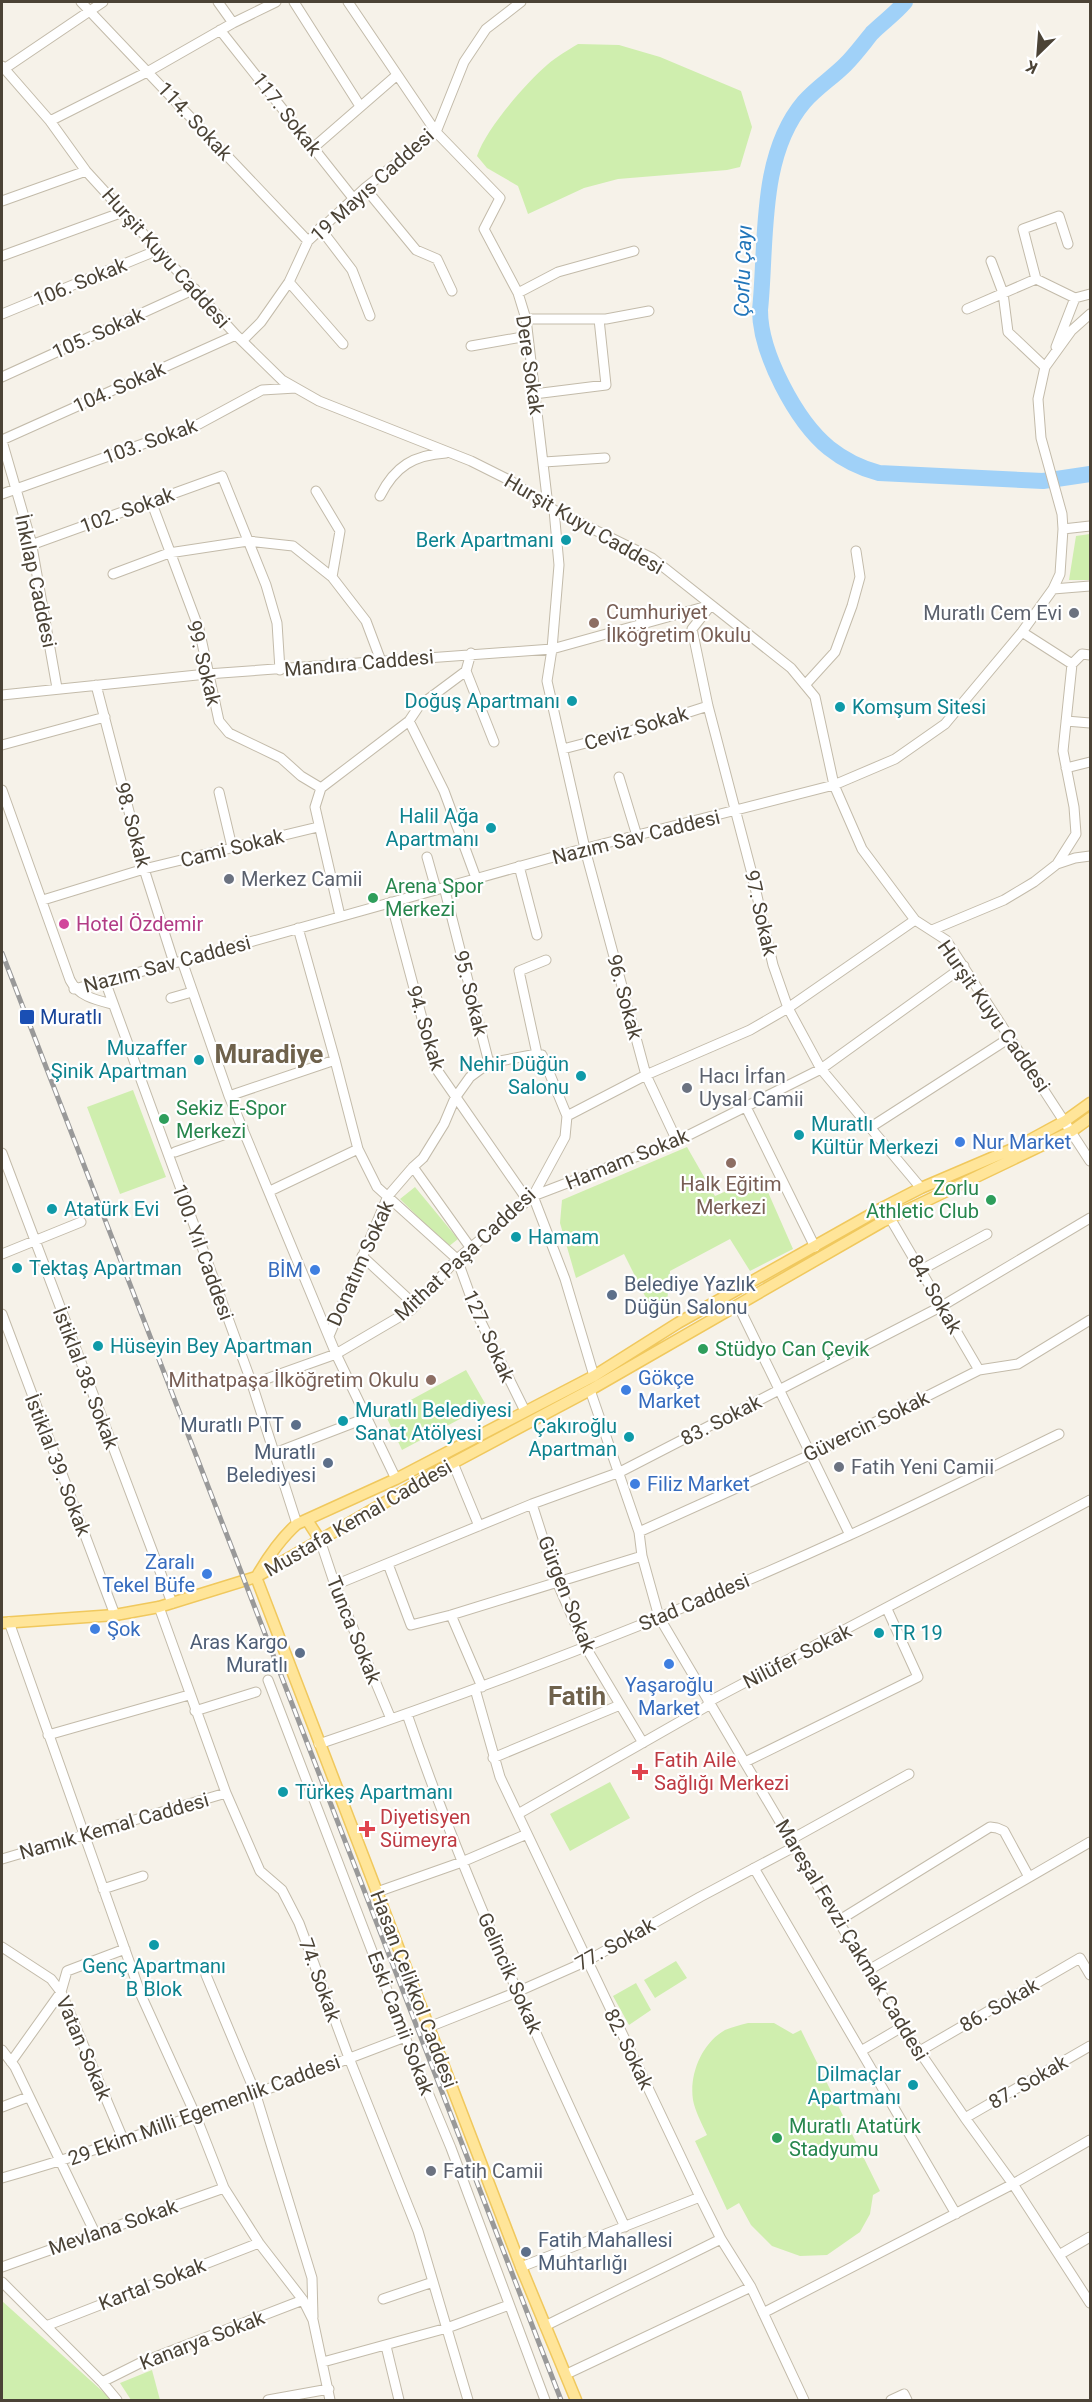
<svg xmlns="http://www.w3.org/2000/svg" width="1092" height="2402" viewBox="0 0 1092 2402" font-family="Roboto,sans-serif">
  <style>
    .green { fill: #cfeeae }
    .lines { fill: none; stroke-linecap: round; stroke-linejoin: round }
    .river { stroke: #a0d1f8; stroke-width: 16 }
    .minor-casing { stroke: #c3bbaa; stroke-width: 11 }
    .major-casing { stroke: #f0c85d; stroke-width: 13 }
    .minor { stroke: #fff; stroke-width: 9 }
    .major { stroke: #ffe599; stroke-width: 10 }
    .rail-casing { stroke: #999; stroke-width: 5 }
    .rail { stroke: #fff; stroke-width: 3; stroke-dasharray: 9; stroke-linecap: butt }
    .culture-dot { fill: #0f9aa8; stroke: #fff; stroke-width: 2 }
    .worship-dot { fill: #6b7280; stroke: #fff; stroke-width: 2 }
    .education-dot { fill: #8d6e63; stroke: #fff; stroke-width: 2 }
    .leisure-dot { fill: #2e9e5b; stroke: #fff; stroke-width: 2 }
    .hotel-dot { fill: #d1479c; stroke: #fff; stroke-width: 2 }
    .transit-dot { fill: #1a4fb4; stroke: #fff; stroke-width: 2 }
    .shop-dot { fill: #3f7fe0; stroke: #fff; stroke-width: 2 }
    .service-dot { fill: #5c6f8a; stroke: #fff; stroke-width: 2 }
    .health-dot { fill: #e0444e; stroke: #fff; stroke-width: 2 }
    .labels { text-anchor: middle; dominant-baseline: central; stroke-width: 4.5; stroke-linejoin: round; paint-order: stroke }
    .street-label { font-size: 20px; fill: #4b4336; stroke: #fff }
    .culture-label { font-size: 20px; fill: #0d838f; stroke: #fff; text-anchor: start }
    .education-label { font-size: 20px; fill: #785e54; stroke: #fff; text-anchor: start }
    .worship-label { font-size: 20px; fill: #5b616d; stroke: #fff; text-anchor: start }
    .leisure-label { font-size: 20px; fill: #27864d; stroke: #fff; text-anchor: start }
    .hotel-label { font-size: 20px; fill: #b23c85; stroke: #fff; text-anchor: start }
    .transit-label { font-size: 20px; fill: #164399; stroke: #fff; text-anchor: start }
    .shop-label { font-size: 20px; fill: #366cbe; stroke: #fff; text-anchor: start }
    .service-label { font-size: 20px; fill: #4e5e75; stroke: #fff; text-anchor: end }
    .health-label { font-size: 20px; fill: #be3a42; stroke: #fff; text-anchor: start }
    .water-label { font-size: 21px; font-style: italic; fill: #2276ba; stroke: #fff }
    .district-label { font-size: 26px; font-weight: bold; fill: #6f624c; stroke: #fff }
  </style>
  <rect width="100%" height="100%" fill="#f6f2e9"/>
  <!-- green -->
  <path class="green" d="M578 44 619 45 660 57 741 91 752 127 740 167 727 170 618 179 584 188 528 214 518 186 487 168 477 156C486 129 525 84 547 65 556 57 568 50 578 44Z
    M1090 534V580H1069L1076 536Z
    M133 1090 166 1177 120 1194 87 1107Z
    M687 1147 715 1196 754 1179 760 1174 793 1249 750 1271 730 1239 670 1271 666 1313 656 1318 624 1254 576 1278 560 1223 562 1200Z
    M415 1187 458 1239 448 1247 400 1199Z
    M466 1370 486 1405 402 1450 385 1414Z
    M610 1782 630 1818 570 1851 550 1814Z
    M676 1961 687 1978 655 1998 644 1980Z
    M636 1983 651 2010 629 2025 613 1996Z
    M748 2023H774L793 2034 801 2030 880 2191 873 2195 870 2214 860 2232 827 2255 800 2256 772 2246 751 2225 739 2203 727 2210 695 2141 707 2135C702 2124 695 2111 693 2100 689 2074 702 2043 725 2030 732 2027 740 2025 748 2023Z
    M2 2301 110 2398 111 2400H2Z
    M152 2370 160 2400H131L120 2383Z"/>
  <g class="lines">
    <!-- river -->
    <path class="river" d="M905 2C895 14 883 22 872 33 863 44 855 55 845 65 832 78 816 88 804 102 758 156 767 244 760 310 760 353 796 421 829 448 844 460 860 468 879 473L1043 481 1090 474"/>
    <!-- minor casing -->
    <g class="minor-casing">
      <path id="minor" d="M81 2 308 241
        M218 2 233 23
        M294 2 360 106
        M348 2 436 132 500 198 484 229 518 293 526 319 548 506
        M220 30 353 198
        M2 66 50 121 86 171 236 335 282 380 319 401 471 461 511 481 554 510 652 558 791 668 815 697 834 785 862 849 915 920 946 940 1090 1161
        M4 69 103 2
        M50 121 149 71 233 23 276 2
        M313 148 397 75
        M365 188 416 250 437 259 452 291
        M2 201 86 171
        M320 228 352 270 370 316
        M2 256 123 212
        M991 261 1003 293 1008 332 1045 367
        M1036 279 1023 229 1059 216 1068 244
        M289 282 343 344
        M518 293 558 272 634 251
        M967 309 1036 279 1075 298 1090 294
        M2 314 158 250
        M526 319H606L649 311
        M242 341 261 322 289 282 308 241 365 188 436 132 464 62 486 29 521 2
        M471 346 528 336
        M1056 347 1075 298
        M2 377 195 289
        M534 394 606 385 599 319
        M2 440 236 335
        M2 441 31 541 57 688
        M544 462 605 458
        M316 491 340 531 332 577
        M2 494 199 424 262 390 296 388
        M380 496C395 466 414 455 446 453
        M151 501 199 629 219 721 229 733 281 758 301 776 321 788 315 807 340 916
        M554 510 559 565 552 649 547 681 586 853 646 1075 677 1141
        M1063 529 1090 526
        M31 545 222 476 266 585 277 623 280 670
        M113 574 169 553 248 541 293 546 332 577 366 621 381 661
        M1053 589 1090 586
        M711 605 692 629 708 706 751 870 773 965 788 1008 821 1069 921 1188
        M1072 664 1082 654 1090 655
        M466 671 494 742
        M96 685 144 869 174 963
        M805 685 835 652 852 606 860 577 856 551
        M2 695 207 674 552 649 711 605
        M409 721 444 791 476 878
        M1066 721 1090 723
        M2 745 105 717
        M563 749 624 733 708 706
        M1066 768 1090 762
        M619 777 637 836
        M321 788 409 721 419 706 466 671 471 653
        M2 790 70 980C78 996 96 1000 112 1004
        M219 792 232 847
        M427 857 436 889
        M1057 864 1075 858 1090 856
        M519 866 537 935
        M444 887 489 1063
        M43 900 144 869 318 827
        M391 902 435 1067 528 1201
        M298 928 335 1060 358 1149 377 1187 457 1259 477 1314 525 1411
        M932 930 1004 900 1034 882 1057 864 1076 834 1074 807 1063 751 1072 664 1022 632
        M182 961 229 1096 336 1354 396 1479
        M105 981 252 1384 297 1524
        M74 989 182 961 575 851 834 785 895 759 945 724 1022 632 1053 589 1060 574 1063 529 1062 514 1041 438 1038 399 1045 367 1071 331 1090 314
        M171 998 192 992
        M537 1054 519 971 546 960
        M229 1096 335 1060
        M746 1107 815 1247
        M871 1127 1011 1037
        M175 1152 243 1128
        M2 1153 172 1603
        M413 1167 470 1247
        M270 1191 358 1149
        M533 1196 677 1141 821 1069 964 966
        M533 1196 565 1279 594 1376
        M890 1218 979 1370
        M2 1254 81 1222
        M362 1256 415 1305
        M921 1270 987 1234
        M738 1305 850 1535
        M2 1314 115 1615
        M329 1336 388 1196 413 1167 423 1158 444 1124 455 1098 470 1077 489 1063 537 1054 542 1055 567 1116
        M252 1384 336 1354 411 1310 457 1259 533 1196 565 1137 567 1116 646 1075 750 1030 788 1008 915 920
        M590 1390 639 1532 642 1556 659 1617 891 2010 965 2118 1013 2184 1090 2303
        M275 1453 366 1418
        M453 1463 479 1526
        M532 1504 557 1582 585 1646 643 1743
        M639 1532 812 1454 979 1370 1018 1364 1090 1320
        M320 1540 335 1585 391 1719
        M388 1564 411 1625 451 1615 642 1556
        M335 1585 532 1504 620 1472 942 1306 1090 1218
        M159 1607 226 1793 260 1871 282 1890 299 1923 349 2058 418 2231 468 2400
        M451 1615 482 1687
        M9 1622 141 1995 195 2114 224 2188 259 2243 303 2300 313 2320 330 2400
        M268 1680 405 2037 451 2148 545 2400
        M475 1689 500 1777 700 2197 721 2239 751 2287 804 2400
        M708 1702 1090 1500
        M195 1711 256 1692
        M407 1714C467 1890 547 2058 625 2227
        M48 1735 189 1695
        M319 1744C499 1683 677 1614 850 1535 920 1503 989 1468 1059 1434
        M493 1758 620 1705
        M745 1762 918 1677 887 1609
        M518 1814 709 1705
        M790 1840 909 1774
        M2 1859 226 1793
        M754 1868 956 2214
        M103 1889 143 1876
        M377 1892 462 1862 527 1834
        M838 1921 990 1827 997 1828 1004 1831 1029 1877
        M2 1947 51 1979 61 1992 123 2139
        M867 1971 1090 1842
        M206 1975 255 2092 312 2278 313 2317
        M429 2027 517 1992 587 1961 700 1897 794 1847
        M2 2050 15 2067 95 2233
        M861 2051 902 2027
        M918 2052 1080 1958 1090 1975
        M11 2062 61 1992 67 1971 125 1949
        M2 2107 28 2097
        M965 2118 1090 2046
        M2 2178C138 2139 272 2088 405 2037
        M1059 2255 1090 2237
        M2 2267 224 2188
        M521 2267 700 2197
        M2 2282 102 2382 117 2400
        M383 2299 433 2282
        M763 2313 1013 2184 1090 2140
        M46 2326 259 2243
        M545 2326 721 2239
        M386 2346 399 2400
        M323 2362 447 2328 509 2305
        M571 2372 751 2287
        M102 2382 140 2363 303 2300
        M268 2400 329 2389
        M891 2400 904 2394 907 2400"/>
    </g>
    <!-- major casing -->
    <g class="major-casing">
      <path id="major" d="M307 1520 320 1540
        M257 1576C268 1557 280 1539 297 1524L396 1479 594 1376 678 1323 884 1207 921 1188 1017 1147 1065 1121 1090 1103
        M256 1577 521 2267 576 2400
        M2 1623 115 1615 159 1607 256 1577 453 1463 590 1390 882 1222 1072 1131 1090 1118"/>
    </g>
    <!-- minor -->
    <use href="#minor" class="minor"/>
    <!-- major -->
    <use href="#major" class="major"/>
    <!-- rail casing -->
    <g class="rail-casing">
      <path id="rail" d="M2 953 561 2400"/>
    </g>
    <!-- rail -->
    <use href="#rail" class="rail"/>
  </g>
  <!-- markers -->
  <g class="culture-dot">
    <circle cx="566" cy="540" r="6"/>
    <circle cx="572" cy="701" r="6"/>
    <circle cx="840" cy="707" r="6"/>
    <circle cx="491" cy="828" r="6"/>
    <circle cx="199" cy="1060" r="6"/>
    <circle cx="581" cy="1076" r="6"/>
    <circle cx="799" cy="1135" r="6"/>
    <circle cx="52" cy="1209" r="6"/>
    <circle cx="516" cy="1237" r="6"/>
    <circle cx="17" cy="1268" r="6"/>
    <circle cx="98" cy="1346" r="6"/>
    <circle cx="343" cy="1421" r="6"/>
    <circle cx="629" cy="1437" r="6"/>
    <circle cx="879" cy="1633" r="6"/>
    <circle cx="283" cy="1792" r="6"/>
    <circle cx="154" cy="1945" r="6"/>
    <circle cx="913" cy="2085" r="6"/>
  </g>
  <g class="worship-dot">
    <circle cx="1074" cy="613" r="6"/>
    <circle cx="229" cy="879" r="6"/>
    <circle cx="687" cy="1088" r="6"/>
    <circle cx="839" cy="1467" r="6"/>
    <circle cx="431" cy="2171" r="6"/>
  </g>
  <g class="education-dot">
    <circle cx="594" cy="623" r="6"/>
    <circle cx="731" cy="1163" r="6"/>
    <circle cx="431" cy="1380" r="6"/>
  </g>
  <g class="leisure-dot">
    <circle cx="373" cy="898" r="6"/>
    <circle cx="164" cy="1119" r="6"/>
    <circle cx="991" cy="1200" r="6"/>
    <circle cx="703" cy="1349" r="6"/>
    <circle cx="777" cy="2138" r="6"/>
  </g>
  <circle class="hotel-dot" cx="64" cy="924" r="6"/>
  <rect class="transit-dot" x="19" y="1009" width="16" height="16" rx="3"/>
  <g class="shop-dot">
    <circle cx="960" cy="1142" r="6"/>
    <circle cx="315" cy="1270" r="6"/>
    <circle cx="626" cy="1390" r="6"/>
    <circle cx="635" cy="1484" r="6"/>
    <circle cx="207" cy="1574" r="6"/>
    <circle cx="95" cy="1629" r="6"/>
    <circle cx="669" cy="1664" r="6"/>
  </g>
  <g class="service-dot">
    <circle cx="612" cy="1295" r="6"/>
    <circle cx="296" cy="1425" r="6"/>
    <circle cx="328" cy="1463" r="6"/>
    <circle cx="300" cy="1653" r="6"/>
    <circle cx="526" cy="2252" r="6"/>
  </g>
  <g class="health-dot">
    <path d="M637 1763h6v6h6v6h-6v6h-6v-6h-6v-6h6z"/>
    <path d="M364 1820h6v6h6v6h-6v6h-6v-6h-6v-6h6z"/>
  </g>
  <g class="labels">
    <!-- street labels -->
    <g class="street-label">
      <text transform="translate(287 114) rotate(52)">117. Sokak</text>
      <text transform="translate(195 121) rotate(47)">114. Sokak</text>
      <text transform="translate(372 185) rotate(-42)">19 Mayıs Caddesi</text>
      <text transform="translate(166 258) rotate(48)">Hurşit Kuyu Caddesi</text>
      <text transform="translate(80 282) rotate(-22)">106. Sokak</text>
      <text transform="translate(98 333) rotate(-24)">105. Sokak</text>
      <text transform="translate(530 365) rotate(82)">Dere Sokak</text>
      <text transform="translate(119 387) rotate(-24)">104. Sokak</text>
      <text transform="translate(150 441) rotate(-20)">103. Sokak</text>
      <text transform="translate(127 510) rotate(-20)">102. Sokak</text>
      <text transform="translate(584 524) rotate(30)">Hurşit Kuyu Caddesi</text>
      <text transform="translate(36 581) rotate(78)">İnkılap Caddesi</text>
      <text transform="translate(204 663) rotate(76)">99. Sokak</text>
      <text transform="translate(359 663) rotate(-5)">Mandıra Caddesi</text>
      <text transform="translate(636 728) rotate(-17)">Ceviz Sokak</text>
      <text transform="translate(133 825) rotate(75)">98. Sokak</text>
      <text transform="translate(636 837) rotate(-14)">Nazım Sav Caddesi</text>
      <text transform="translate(232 848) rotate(-14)">Cami Sokak</text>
      <text transform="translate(761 913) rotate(77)">97. Sokak</text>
      <text transform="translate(167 964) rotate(-15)">Nazım Sav Caddesi</text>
      <text transform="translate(471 993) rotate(76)">95. Sokak</text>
      <text transform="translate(625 997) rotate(75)">96. Sokak</text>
      <text transform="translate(994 1016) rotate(55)">Hurşit Kuyu Caddesi</text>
      <text transform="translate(426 1028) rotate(73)">94. Sokak</text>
      <text transform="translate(627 1159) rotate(-22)">Hamam Sokak</text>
      <text transform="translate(203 1252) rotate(70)">100. Yıl Caddesi</text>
      <text transform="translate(465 1254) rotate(-43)">Mithat Paşa Caddesi</text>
      <text transform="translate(360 1263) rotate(-66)">Donatım Sokak</text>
      <text transform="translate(935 1294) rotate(60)">84. Sokak</text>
      <text transform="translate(489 1336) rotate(66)">127. Sokak</text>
      <text transform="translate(86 1378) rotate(69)">İstiklal 38. Sokak</text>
      <text transform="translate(721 1420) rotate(-27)">83. Sokak</text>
      <text transform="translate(866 1426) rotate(-26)">Güvercin Sokak</text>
      <text transform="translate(58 1465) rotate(69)">İstiklal 39. Sokak</text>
      <text transform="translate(358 1518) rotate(-30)">Mustafa Kemal Caddesi</text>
      <text transform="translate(567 1594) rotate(68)">Gürgen Sokak</text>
      <text transform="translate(694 1602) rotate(-23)">Stad Caddesi</text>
      <text transform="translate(354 1630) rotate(68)">Tunca Sokak</text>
      <text transform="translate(797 1656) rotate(-27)">Nilüfer Sokak</text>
      <text transform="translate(114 1826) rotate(-16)">Namık Kemal Caddesi</text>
      <text transform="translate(852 1940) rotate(59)">Mareşal Fevzi Çakmak Caddesi</text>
      <text transform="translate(615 1944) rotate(-29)">77. Sokak</text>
      <text transform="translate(510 1973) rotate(66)">Gelincik Sokak</text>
      <text transform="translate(320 1980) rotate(70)">74. Sokak</text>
      <text transform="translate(414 1989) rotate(69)">Hasan Çelikkol Caddesi</text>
      <text transform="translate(999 2005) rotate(-30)">86. Sokak</text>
      <text transform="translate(401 2023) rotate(69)">Eski Camii Sokak</text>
      <text transform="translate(84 2048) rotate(67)">Vatan Sokak</text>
      <text transform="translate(629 2049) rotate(64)">82. Sokak</text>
      <text transform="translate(1028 2082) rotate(-30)">87. Sokak</text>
      <text transform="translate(204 2110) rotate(-20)">29 Ekim Milli Egemenlik Caddesi</text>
      <text transform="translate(113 2227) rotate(-19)">Mevlana Sokak</text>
      <text transform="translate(152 2284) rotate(-21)">Kartal Sokak</text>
      <text transform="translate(202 2340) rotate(-21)">Kanarya Sokak</text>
    </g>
    <!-- culture labels -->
    <g class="culture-label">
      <text x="554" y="540" text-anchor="end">Berk Apartmanı</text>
      <text x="560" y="701" text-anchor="end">Doğuş Apartmanı</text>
      <text x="852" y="707">Komşum Sitesi</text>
      <text x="479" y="816" text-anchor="end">Halil Ağa<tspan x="479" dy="23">Apartmanı</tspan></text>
      <text x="187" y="1048" text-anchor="end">Muzaffer<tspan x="187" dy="23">Şinik Apartman</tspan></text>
      <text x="569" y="1064" text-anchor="end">Nehir Düğün<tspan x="569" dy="23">Salonu</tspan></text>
      <text x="811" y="1124">Muratlı<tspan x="811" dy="23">Kültür Merkezi</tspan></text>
      <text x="64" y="1209">Atatürk Evi</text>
      <text x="528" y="1237">Hamam</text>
      <text x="29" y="1268">Tektaş Apartman</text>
      <text x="110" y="1346">Hüseyin Bey Apartman</text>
      <text x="355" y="1410">Muratlı Belediyesi<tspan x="355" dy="23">Sanat Atölyesi</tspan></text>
      <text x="617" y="1426" text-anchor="end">Çakıroğlu<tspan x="617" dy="23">Apartman</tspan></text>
      <text x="891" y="1633">TR 19</text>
      <text x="295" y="1792">Türkeş Apartmanı</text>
      <text x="154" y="1966" text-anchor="middle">Genç Apartmanı<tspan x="154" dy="23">B Blok</tspan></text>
      <text x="901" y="2074" text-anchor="end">Dilmaçlar<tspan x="901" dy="23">Apartmanı</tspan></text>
    </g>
    <!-- education labels -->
    <g class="education-label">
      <text x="606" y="612">Cumhuriyet<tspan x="606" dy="23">İlköğretim Okulu</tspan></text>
      <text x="731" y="1184" text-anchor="middle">Halk Eğitim<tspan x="731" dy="23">Merkezi</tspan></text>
      <text x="419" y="1380" text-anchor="end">Mithatpaşa İlköğretim Okulu</text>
    </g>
    <!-- worship labels -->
    <g class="worship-label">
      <text x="1062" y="613" text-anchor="end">Muratlı Cem Evi</text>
      <text x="241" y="879">Merkez Camii</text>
      <text x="699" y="1076">Hacı İrfan<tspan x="699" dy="23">Uysal Camii</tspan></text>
      <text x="851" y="1467">Fatih Yeni Camii</text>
      <text x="443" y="2171">Fatih Camii</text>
    </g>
    <!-- leisure labels -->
    <g class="leisure-label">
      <text x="385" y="886">Arena Spor<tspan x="385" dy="23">Merkezi</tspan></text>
      <text x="176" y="1108">Sekiz E-Spor<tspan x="176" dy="23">Merkezi</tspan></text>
      <text x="979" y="1188" text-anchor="end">Zorlu<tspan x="979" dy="23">Athletic Club</tspan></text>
      <text x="715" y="1349">Stüdyo Can Çevik</text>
      <text x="789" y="2126">Muratlı Atatürk<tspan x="789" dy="23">Stadyumu</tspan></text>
    </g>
    <!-- hotel labels -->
    <g class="hotel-label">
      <text x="76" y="924">Hotel Özdemir</text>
    </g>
    <!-- transit labels -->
    <g class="transit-label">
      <text x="40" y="1017">Muratlı</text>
    </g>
    <!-- shop labels -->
    <g class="shop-label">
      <text x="972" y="1142">Nur Market</text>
      <text x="303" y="1270" text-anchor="end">BİM</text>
      <text x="638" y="1378">Gökçe<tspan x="638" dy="23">Market</tspan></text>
      <text x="647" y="1484">Filiz Market</text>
      <text x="195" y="1562" text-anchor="end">Zaralı<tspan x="195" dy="23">Tekel Büfe</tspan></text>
      <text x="107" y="1629">Şok</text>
      <text x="669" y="1685" text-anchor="middle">Yaşaroğlu<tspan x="669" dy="23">Market</tspan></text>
    </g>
    <!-- service labels -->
    <g class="service-label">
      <text x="624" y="1284" text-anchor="start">Belediye Yazlık<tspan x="624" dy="23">Düğün Salonu</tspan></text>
      <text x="284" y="1425">Muratlı PTT</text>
      <text x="316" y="1452">Muratlı<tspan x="316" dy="23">Belediyesi</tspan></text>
      <text x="288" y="1642">Aras Kargo<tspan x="288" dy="23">Muratlı</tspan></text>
      <text x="538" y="2240" text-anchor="start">Fatih Mahallesi<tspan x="538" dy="23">Muhtarlığı</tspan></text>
    </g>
    <!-- health labels -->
    <g class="health-label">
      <text x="654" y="1760">Fatih Aile<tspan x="654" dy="23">Sağlığı Merkezi</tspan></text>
      <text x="380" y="1817">Diyetisyen<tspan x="380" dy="23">Sümeyra</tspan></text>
    </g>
    <!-- water labels -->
    <g class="water-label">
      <text transform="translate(743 271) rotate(-88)">Çorlu Çayı</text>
    </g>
    <!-- district labels -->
    <g class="district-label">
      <text x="269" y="1054">Muradiye</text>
      <text x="577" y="1696">Fatih</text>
    </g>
  </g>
  <!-- border -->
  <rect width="1092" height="2402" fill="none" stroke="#4b4336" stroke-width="6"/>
  <!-- north arrow -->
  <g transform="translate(1038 54) rotate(205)" stroke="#ffffff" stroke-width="4.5" paint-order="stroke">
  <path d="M0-4.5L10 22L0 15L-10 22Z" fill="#4b4336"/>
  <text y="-9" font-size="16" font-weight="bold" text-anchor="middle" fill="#4b4336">K</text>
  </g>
</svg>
